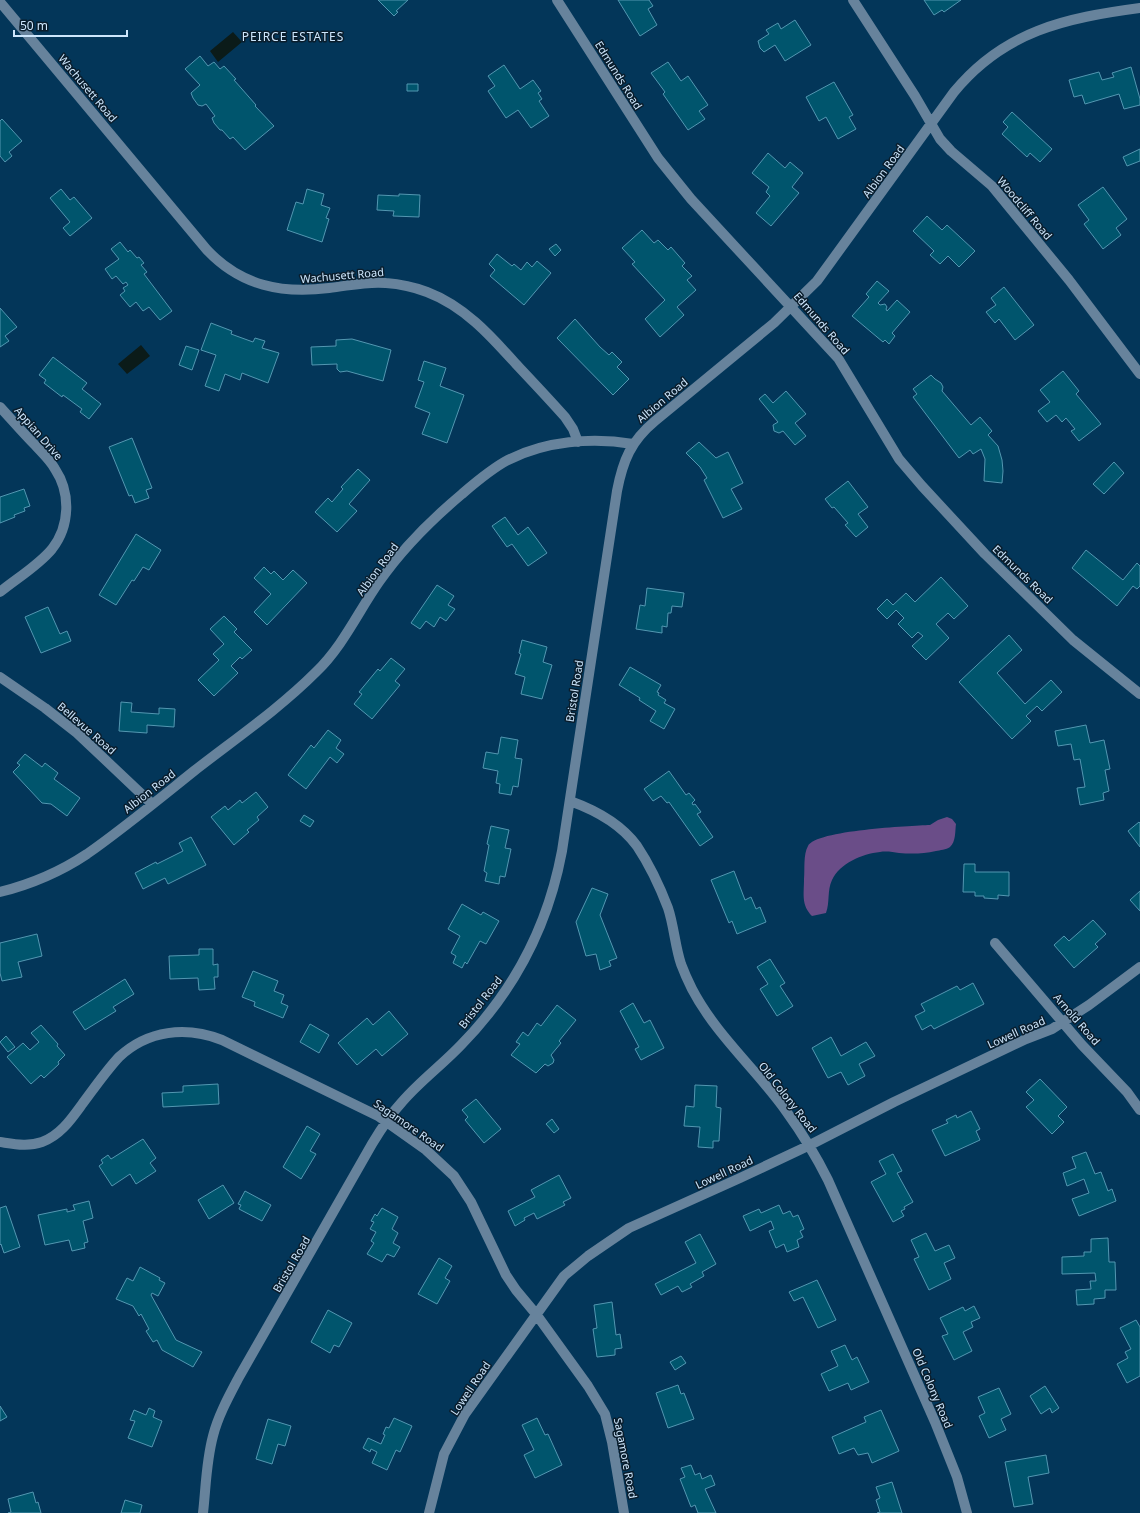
<svg xmlns="http://www.w3.org/2000/svg" width="1140" height="1513" viewBox="0 0 1140 1513" font-family="'Noto Sans',sans-serif">
  <style>
    .green { fill: #6a4d88 }
    .water { fill: #0b1b19 }
    .building { fill: #00556d; stroke: #5397b1 }
    .lines { fill: none; stroke-linecap: round; stroke-linejoin: round }
    .minor { stroke: #67839c; stroke-width: 10 }
    .labels { text-anchor: middle; dominant-baseline: central; stroke-width: 3; stroke-linejoin: round; paint-order: stroke }
    .street-label { font-size: 11px; fill: #cde6fc; stroke: #0a1d2c }
    .neighbourhood-label { font-size: 12px; letter-spacing: 1px; fill: #cde6fc; stroke: #0a1d2c }
  </style>
  <rect width="100%" height="100%" fill="#033659"/>
  <!-- green -->
  <path class="green" d="M947 817 952 819 956 824C955 831 956 842 950 847 946 850 940 850 936 851 923 854 911 854 899 853 893 852 886 851 880 852 862 854 840 863 832 880 827 890 830 903 826 913L812 916C801 905 804 894 804 879 805 869 803 855 808 846 816 830 910 826 930 825L938 820Z"/>
  <!-- water -->
  <path class="water" d="M233 32 242 42 218 62 210 51Z
    M141 345 150 356 127 374 118 364Z"/>
  <!-- building -->
  <path class="building" d="M378 0H408L396 11 398 12 394 16Z
    M618 0H649L653 6 648 9 657 25 640 36Z
    M924 0H961L944 12 942 10 934 15Z
    M795 20 811 45 785 61 775 45 764 52 760 48 758 41 769 34 766 30 778 23 781 29Z
    M200 56 208 66 214 62 220 69 224 66 236 79 234 80 256 105 255 106 274 126 245 150 233 137 230 139 222 130H220L214 123 212 118 215 116 206 104 202 106 198 105 193 98 191 93 200 85 185 69Z
    M668 62 681 81 688 76 708 105 699 111 705 119 688 130 663 94 665 92 651 73Z
    M504 65 520 89 533 80 541 91 538 93 542 99 539 101 549 116 531 128 518 110 506 118 488 91 495 86 488 76Z
    M1131 67 1140 99V105L1124 109 1119 94 1085 104 1082 95 1074 97 1069 80 1099 72 1102 80 1114 77 1112 73Z
    M834 82 853 115 849 117 856 129 838 139 826 117 819 121 806 97Z
    M407 84H418V91H407Z
    M1012 112 1052 149 1040 162 1030 153 1027 157 1002 134 1008 127 1003 122Z
    M2 119 22 141 9 152 12 156 5 162 0 156V121Z
    M1140 149V161L1127 166 1123 157Z
    M768 153 785 168 790 162 803 173 792 187 799 193 771 226 756 213 770 196 766 192 769 187 752 173Z
    M1103 187 1127 219 1116 228 1121 235 1103 249 1084 224 1089 220 1078 205Z
    M61 189 70 200 74 197 92 218 70 236 63 228 70 222 50 198Z
    M307 189 324 194 321 205 330 208 326 218 329 219 322 242 287 230 296 202 303 204Z
    M399 194 420 195 419 217 393 216 394 211 377 210 378 195 399 196Z
    M927 216 942 230 947 225 975 251 959 267 948 256 940 264 930 255 934 251 913 231Z
    M642 230 654 243 658 240 668 250 671 247 685 263 682 266 692 276 687 280 696 290 677 307 684 315 660 337 645 319 665 300 632 264 635 262 622 248Z
    M120 242 128 252 130 250 137 258 139 257 144 263 141 265 147 272 144 274 172 311 160 320 149 307 143 311 136 302 130 307 120 295 125 291 123 288 128 285 126 282 123 284 116 276 112 279 105 269 119 259 111 249Z
    M556 244 561 250 555 256 549 249Z
    M497 254 512 266 514 264 521 270 527 262 532 267 537 261 551 273 524 305 490 276 495 270 489 264Z
    M877 281 889 291 878 303 880 305 885 304 887 307 886 309 887 311 897 300 910 312 892 333 895 336 889 344 885 340 883 342 852 316 869 297 866 294Z
    M1004 287 1034 325 1015 340 999 319 995 323 986 312 996 305 991 298Z
    M0 308 17 327 5 336 9 341 0 347Z
    M575 319 600 347 609 355 612 352 622 362 617 367 629 379 613 395 557 338Z
    M211 323 232 331 231 334 253 342 255 338 265 341 262 348 279 353 268 383 242 373 240 380 225 374 219 391 205 386 216 355 201 350Z
    M352 339 391 350 383 381 347 371 340 372 337 369V364L312 365 311 347 336 346V340Z
    M186 346 199 350 192 370 179 365Z
    M53 357 87 383 82 389 101 404 89 419 80 412 82 409 63 395 62 397 44 383 46 380 39 375Z
    M424 361 446 368 440 386 464 395 447 443 422 434 430 413 415 407 424 382 418 380Z
    M1063 371 1079 391 1076 394 1101 424 1079 441 1071 431 1075 429 1066 418 1062 422 1056 415 1047 422 1038 411 1050 402 1040 390Z
    M931 375 935 379 941 383 943 387 942 391 971 425 980 417 992 431 988 435 998 446 1002 460 1003 471 1002 483 984 481 985 459 981 449 973 454 970 450 959 458 913 397 917 394 913 389Z
    M786 391 806 414 795 423 806 436 795 445 783 431 779 433 774 431 773 425 778 422 759 399 765 394 773 403Z
    M132 438 152 488 146 490 149 498 135 503 132 495 129 496 109 447Z
    M699 442 716 458 728 452 743 483 731 489 742 509 723 518 704 480 707 478 700 467 686 453Z
    M1114 462 1124 473 1104 494 1093 484Z
    M358 469 370 480 349 504 357 511 337 532 315 512 328 498 332 502 343 489 341 487Z
    M848 481 868 507 858 514 868 527 856 537 845 525 848 523 834 507 832 508 825 499Z
    M24 489 30 506 24 508 25 511 14 515 15 517 0 523V497Z
    M505 517 518 535 528 527 547 553 528 566 512 544 507 547 492 526Z
    M136 534 161 550 149 570 143 567 134 581 132 580 116 605 99 595Z
    M1086 550 1123 580 1137 563 1140 566V586L1137 589 1133 586 1117 606 1072 568Z
    M264 567 271 574 274 571 283 580 293 570 307 583 267 625 254 612 271 594 254 578Z
    M941 577 968 606 954 619 948 613 936 624 949 638 926 660 912 646 923 636 918 632 912 638 898 624 904 618 896 610 887 619 877 609 887 599 893 605 906 593 915 602Z
    M437 585 454 596 448 605 455 609 446 621 440 617 434 627 426 621 420 629 411 623Z
    M647 588 684 593 682 607 672 606 671 613H668L667 627 662 626V633L636 629 640 605 645 606Z
    M48 607 60 634 67 631 71 641 41 653 25 617Z
    M224 616 237 629 234 632 252 650 242 659 240 657 231 666 238 673 214 696 198 680 219 660 213 654 224 644 210 629Z
    M1009 635 1022 650 997 673 1025 704 1051 680 1062 692 1042 711 1037 706 1026 716 1031 721 1012 739 959 682Z
    M522 640 547 647 543 662 552 665 542 699 521 694 525 677 515 674 521 654 519 653Z
    M391 658 405 669 395 681 400 685 372 719 354 704 362 694 359 692 378 669 380 671Z
    M630 667 661 685 657 692 659 693 658 695 666 700 664 703 675 709 664 729 650 721 656 711 639 700 640 698 619 685Z
    M121 702 132 703 131 712 159 714V708L175 709 174 727 147 725V733L119 731Z
    M1086 725 1090 743 1104 740 1110 769 1105 770 1109 791 1103 793 1104 800 1080 805 1077 788 1085 787 1080 759 1074 760 1071 744 1058 746 1055 731Z
    M328 730 341 740 336 748 344 754 337 763 330 757 306 789 288 775 311 745 314 748Z
    M501 737 518 740 515 758 522 759 518 787 513 786 511 795 499 793 500 784 496 783 498 771 483 768 486 752 498 754Z
    M25 754 42 767 45 763 58 773 54 779 80 798 67 816 51 804 42 803 13 772 20 765 17 763Z
    M669 771 686 795 689 793 695 800 692 803 693 805 695 804 701 812 697 814 713 837 700 846 669 802 667 803 661 796 653 801 644 789Z
    M256 792 268 807 257 817 259 820 247 830 249 832 234 845 211 817 225 806 228 810 240 800 242 803Z
    M304 815 314 821 310 827 300 821Z
    M1139 822 1140 823V847L1128 831Z
    M491 826 509 830 505 848 511 849 505 877 500 876 499 884 485 881 487 873 484 871 489 845 487 844Z
    M191 837 206 865 168 884 165 878 143 889 135 873 156 862 157 864 183 851 179 843Z
    M964 864H975V872H1009V896L998 895V899L984 898V896H975V892H963Z
    M734 871 745 900 751 897 756 909 760 907 766 922 737 934 732 921 729 923 711 880Z
    M592 888 608 894 600 915 617 958 609 961 611 966 600 970 596 954 586 956 576 922Z
    M1140 891V911L1130 900Z
    M462 904 481 915 483 912 499 921 486 944 480 941 467 964 465 962 462 968 453 963 456 956 451 953 460 936 448 929Z
    M1093 920 1106 934 1095 944 1098 947 1074 968 1054 945 1064 936 1069 941Z
    M37 934 42 956 18 962 22 977 2 981 0 973V943Z
    M199 949H213V965L218 964V977H214L215 989 199 990 198 978 170 979 169 956 199 955Z
    M770 959 785 983 780 986 793 1006 777 1016 760 989 768 984 757 967Z
    M253 971 278 981 274 991 284 995 281 1003 288 1006 283 1018 254 1006 255 1002 242 997Z
    M125 979 134 994 113 1007 116 1011 85 1030 73 1012Z
    M973 983 984 1004 934 1029 931 1025 922 1030 915 1016 925 1011 921 1004 957 986 960 990Z
    M633 1003 644 1023 650 1020 664 1048 641 1060 635 1049 639 1047 620 1011Z
    M557 1005 576 1020 559 1041 561 1043 551 1055 554 1060 553 1063 548 1066 545 1064 536 1073 511 1055 520 1044 516 1042 523 1032 528 1036 537 1023 541 1026Z
    M389 1011 408 1034 382 1056 376 1049 357 1065 338 1043 367 1018 373 1025Z
    M310 1024 329 1035 319 1053 300 1042Z
    M41 1025 58 1044 57 1046 65 1055 58 1062 59 1064 44 1078 41 1075 31 1084 7 1057 23 1043 30 1050 39 1042 31 1033Z
    M6 1036 15 1047 8 1052 0 1042Z
    M831 1037 841 1056 866 1042 875 1056 859 1064 865 1076 848 1085 841 1072 828 1078 812 1048Z
    M1040 1079 1067 1107 1058 1116 1064 1122 1052 1134 1026 1107 1034 1100 1026 1092Z
    M218 1084 219 1104 163 1107 162 1093 183 1092V1086Z
    M695 1085 717 1086 716 1107 721 1108 719 1141H713V1148L698 1147 700 1127 684 1126 686 1106 694 1107Z
    M476 1099 501 1129 484 1143 465 1120 468 1117 462 1110Z
    M971 1111 980 1129 976 1131 980 1140 945 1156 932 1130 948 1123 946 1120 956 1115 957 1118Z
    M552 1119 559 1129 554 1133 546 1124Z
    M307 1126 320 1134 310 1151 316 1154 301 1179 283 1167Z
    M143 1139 156 1158 150 1163 156 1171 136 1184 130 1174 112 1186 99 1166 103 1163 101 1160 108 1155 111 1159Z
    M1086 1152 1095 1174 1101 1172 1108 1191 1112 1189 1116 1201 1079 1216 1072 1199 1089 1193 1084 1179 1067 1186 1063 1173 1076 1168 1072 1157Z
    M893 1154 902 1171 897 1173 913 1202 904 1207 905 1209 901 1211 904 1216 893 1222 871 1182 886 1174 879 1161Z
    M559 1175 571 1198 563 1202 565 1205 537 1219 534 1213 524 1218 525 1220 515 1226 508 1211 535 1197 531 1190Z
    M223 1185 234 1203 209 1219 198 1200Z
    M245 1191 271 1205 262 1221 239 1209 241 1205 238 1204Z
    M89 1201 93 1218 83 1221 88 1242 84 1243 85 1248 72 1251 69 1240 45 1245 38 1215 67 1209V1212L75 1210 73 1205Z
    M779 1205 783 1214 790 1211 793 1217 798 1215 804 1229 800 1231 803 1237 797 1240 799 1247 787 1252 784 1244 776 1248 769 1231 774 1229 771 1221 750 1231 743 1216 759 1209 761 1213Z
    M6 1206 20 1247 4 1253 1 1244 0 1245V1208Z
    M382 1208 398 1217 392 1229 398 1233 393 1243 400 1247 394 1257 387 1254 382 1262 367 1254 374 1243 371 1241 376 1232 370 1229 374 1222 371 1221 375 1214 377 1216Z
    M926 1233 935 1251 949 1245 955 1258 944 1263 951 1279 929 1290 914 1259 919 1257 911 1240Z
    M700 1234 716 1264 702 1272 704 1276 690 1284 692 1287 682 1292 678 1286 661 1295 655 1284 696 1263 685 1242Z
    M1108 1238 1109 1262H1115L1116 1290H1105V1298L1094 1299V1304L1077 1305 1076 1290 1091 1289 1090 1281H1096L1095 1273 1062 1274V1257L1084 1256V1252H1091V1239Z
    M439 1258 452 1266 445 1278 450 1281 437 1304 418 1294Z
    M140 1267 160 1278 159 1280 165 1283 158 1296 152 1293 151 1295 176 1340 202 1352 193 1367 162 1350 157 1340 153 1342 146 1331 149 1329 141 1314 139 1316 133 1306 116 1299 127 1278 133 1281Z
    M817 1280 836 1320 818 1328 803 1297 794 1301 789 1292Z
    M612 1302 616 1335 620 1334 622 1348 615 1349V1355L597 1357 593 1329 597 1328 594 1305Z
    M974 1306 980 1318 971 1322 973 1327 963 1332 972 1351 954 1360 942 1336 948 1334 940 1318 963 1307 965 1311Z
    M328 1310 352 1323 339 1347 334 1345 330 1353 311 1342Z
    M1136 1320 1140 1327V1376L1127 1383 1117 1364 1128 1358 1125 1352 1131 1349 1120 1328Z
    M845 1345 852 1360 857 1357 869 1382 851 1390 848 1383 829 1391 821 1374 838 1366 831 1351Z
    M681 1356 686 1363 675 1370 670 1362Z
    M678 1385 681 1394 684 1393 694 1419 668 1428 656 1393Z
    M1045 1386 1059 1408 1052 1413 1050 1408 1041 1414 1030 1396Z
    M999 1388 1011 1414 1001 1419 1006 1430 989 1438 979 1416 985 1413 978 1397Z
    M0 1406 7 1417 0 1421Z
    M149 1408 155 1411 153 1417 162 1421 152 1447 128 1438 135 1421 130 1420 134 1410 146 1415Z
    M881 1410 899 1451 872 1463 868 1453 858 1455 854 1448 839 1454 832 1437 866 1422 864 1417Z
    M394 1418 412 1426 400 1452 396 1450 387 1470 372 1463 377 1452 371 1449 370 1452 363 1448 368 1438 381 1444 385 1435 383 1434 386 1427 389 1428Z
    M537 1418 545 1435 548 1434 562 1465 535 1478 524 1455 534 1450 522 1425Z
    M268 1419 291 1426 285 1446 278 1444 272 1464 256 1459Z
    M1046 1455 1049 1473 1028 1477 1033 1504 1014 1507 1005 1462Z
    M691 1465 695 1475 700 1473 702 1479 711 1475 715 1485 705 1489 716 1513H698L695 1505 691 1507 680 1479 685 1477 681 1468Z
    M892 1482 902 1513H877L880 1512 876 1500 880 1498 876 1487Z
    M33 1492 36 1503 38 1502 41 1513H8L11 1512 8 1499Z
    M125 1500 142 1505 140 1513H121Z"/>
  <g class="lines">
    <!-- minor -->
    <path class="minor" d="M557 0 658 158 691 199 838 358 899 459 922 486 985 554 1073 640 1140 694
      M853 0 915 96 940 139 951 151 992 186 1069 280 1140 374
      M0 2 207 250C241 286 282 294 329 288 348 286 367 281 386 283 400 284 414 287 427 292 464 306 490 335 516 364 532 381 549 399 565 417L573 429 578 442
      M0 407C12 420 23 433 35 445 42 453 50 460 55 469 71 493 70 526 52 549 38 566 17 578 0 592
      M0 677 45 708 77 733 152 804
      M570 801C595 810 621 824 637 846 649 864 660 887 668 908 674 926 675 946 681 964 684 972 688 981 692 989 716 1035 756 1069 786 1111 802 1133 816 1156 828 1180L935 1422 957 1477 967 1513
      M0 892C32 884 60 872 87 854 124 828 159 799 194 771 235 739 279 709 316 672 343 646 358 612 379 582 402 549 431 520 462 494 476 482 491 469 508 460 545 441 592 437 633 444
      M995 943 1082 1045 1127 1092 1140 1110
      M0 1142C14 1144 28 1147 42 1142 61 1135 72 1118 83 1103 95 1087 106 1071 119 1057 148 1030 186 1026 222 1040L378 1116 426 1150 454 1176 471 1202 506 1275 516 1290 536 1314 588 1386 605 1414 612 1442 624 1513
      M203 1513C206 1487 206 1462 213 1436 218 1416 229 1396 239 1377L372 1144C381 1129 390 1115 402 1102 420 1081 442 1065 461 1045 515 990 548 926 562 851L617 491C623 460 631 441 655 421L774 323 817 281 954 92C1004 31 1065 18 1140 8
      M429 1513 444 1454 465 1414 564 1276 588 1256 629 1228 740 1178 810 1145 894 1102 1026 1039 1052 1029 1089 1005 1140 967"/>
  </g>
  <g class="labels">
    <!-- street labels -->
    <g class="street-label">
      <text transform="translate(619 75) rotate(58)">Edmunds Road</text>
      <text transform="translate(88 88) rotate(50)">Wachusett Road</text>
      <text transform="translate(883 171) rotate(-54)">Albion Road</text>
      <text transform="translate(1025 208) rotate(50)">Woodcliff Road</text>
      <text transform="translate(342 275) rotate(-5)">Wachusett Road</text>
      <text transform="translate(822 323) rotate(49)">Edmunds Road</text>
      <text transform="translate(662 400) rotate(-40)">Albion Road</text>
      <text transform="translate(39 433) rotate(49)">Appian Drive</text>
      <text transform="translate(377 569) rotate(-54)">Albion Road</text>
      <text transform="translate(1023 574) rotate(44)">Edmunds Road</text>
      <text transform="translate(574 691) rotate(-81)">Bristol Road</text>
      <text transform="translate(87 728) rotate(41)">Bellevue Road</text>
      <text transform="translate(149 791) rotate(-38)">Albion Road</text>
      <text transform="translate(480 1002) rotate(-52)">Bristol Road</text>
      <text transform="translate(1077 1019) rotate(49)">Arnold Road</text>
      <text transform="translate(1016 1032) rotate(-24)">Lowell Road</text>
      <text transform="translate(788 1097) rotate(52)">Old Colony Road</text>
      <text transform="translate(409 1125) rotate(35)">Sagamore Road</text>
      <text transform="translate(724 1172) rotate(-25)">Lowell Road</text>
      <text transform="translate(291 1264) rotate(-60)">Bristol Road</text>
      <text transform="translate(470 1388) rotate(-56)">Lowell Road</text>
      <text transform="translate(933 1388) rotate(67)">Old Colony Road</text>
      <text transform="translate(626 1458) rotate(79)">Sagamore Road</text>
    </g>
    <!-- neighbourhood labels -->
    <g class="neighbourhood-label">
      <text x="293" y="36">PEIRCE ESTATES</text>
    </g>
  </g>
  <!-- scale -->
  <path d="M14 30v6h113v-6" fill="none" stroke="#cde6fc" stroke-width="2"/>
  <text x="20" y="30" font-size="12" fill="#cde6fc" stroke="#0a1d2c" stroke-width="3" paint-order="stroke">50 m</text>
</svg>
